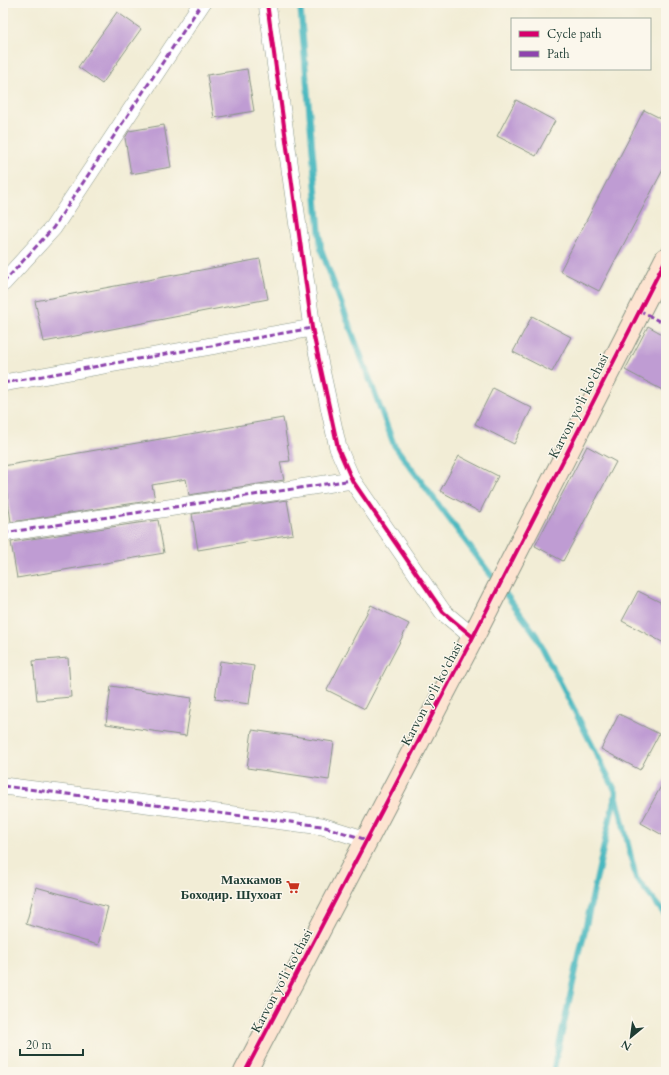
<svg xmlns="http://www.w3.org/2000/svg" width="669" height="1075" viewBox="0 0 669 1075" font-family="Cardo,serif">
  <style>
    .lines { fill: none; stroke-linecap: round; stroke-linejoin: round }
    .stream { stroke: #49b8bf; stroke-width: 6 }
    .building { fill: #bf9cd3 }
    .street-casing { stroke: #889585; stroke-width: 18 }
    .secondary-casing { stroke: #889585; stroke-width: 24 }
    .street { stroke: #fff; stroke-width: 17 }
    .secondary { stroke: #fde4d1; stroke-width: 22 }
    .quiet { stroke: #8e44ad; stroke-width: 3; stroke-dasharray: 6 3; stroke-linecap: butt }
    .cycleway-casing { stroke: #fbf7ec; stroke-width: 6 }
    .cycleway { stroke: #d6006c; stroke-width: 4 }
    .labels { text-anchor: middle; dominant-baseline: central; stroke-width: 3; stroke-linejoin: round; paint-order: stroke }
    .street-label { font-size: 13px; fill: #1f3d34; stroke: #fbf7ec }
    .poi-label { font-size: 13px; font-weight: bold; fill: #1f3d34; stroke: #fbf7ec; text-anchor: end }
  </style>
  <rect width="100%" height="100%" fill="#fbf7ec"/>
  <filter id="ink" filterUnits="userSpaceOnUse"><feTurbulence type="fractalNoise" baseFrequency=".025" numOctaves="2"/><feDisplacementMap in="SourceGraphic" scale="8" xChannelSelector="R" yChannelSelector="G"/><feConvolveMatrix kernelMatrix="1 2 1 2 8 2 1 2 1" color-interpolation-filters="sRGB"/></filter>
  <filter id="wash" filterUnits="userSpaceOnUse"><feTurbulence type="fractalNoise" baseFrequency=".012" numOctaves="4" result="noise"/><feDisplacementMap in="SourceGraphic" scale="16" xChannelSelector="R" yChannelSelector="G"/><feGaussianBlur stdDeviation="0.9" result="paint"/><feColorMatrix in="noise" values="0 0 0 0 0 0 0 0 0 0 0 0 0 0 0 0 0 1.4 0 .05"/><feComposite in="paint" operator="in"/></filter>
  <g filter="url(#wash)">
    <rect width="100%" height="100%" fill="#f2edd6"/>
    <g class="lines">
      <!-- stream -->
      <path class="stream" d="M300 3 321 249 394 445 496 582
        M502 589 536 635 616 792 553 1072
        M616 794 636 878 666 916"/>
    </g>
    <g id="blocks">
      <!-- building -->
      <path class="building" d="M117 12 141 29 102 84 78 67Z
        M247 69 254 111 214 118 207 75Z
        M516 100 555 121 536 156 497 136Z
        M644 110 666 121V164L599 291 560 271Z
        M164 125 171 167 131 174 125 138 129 131Z
        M260 259 268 299 44 342 35 301Z
        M532 316 571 337 552 372 513 352Z
        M648 326 666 336V392L625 370Z
        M493 388 532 408 514 444 475 424Z
        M283 418 290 461 280 462 284 480 189 495 186 479 152 485 155 500 11 522 3 466Z
        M587 446 616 462 563 561 535 546Z
        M459 456 498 476 480 512 440 491Z
        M287 500 293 534 198 550 192 514Z
        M158 520 164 553 17 578 11 542Z
        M638 591 666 605V644L622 621Z
        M371 605 409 624 365 709 327 690Z
        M68 658 71 697 37 700 33 661Z
        M220 661 254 666 249 704 215 699Z
        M111 686 192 698 186 736 106 724Z
        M619 714 659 734 640 770 601 749Z
        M252 730 334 742 329 780 247 768Z
        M666 777V837L641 823Z
        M36 887 108 907 98 945 26 924Z"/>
    </g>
  </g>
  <g filter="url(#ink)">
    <use href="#blocks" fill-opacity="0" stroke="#889585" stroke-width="1"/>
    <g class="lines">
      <!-- street casing -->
      <g class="street-casing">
        <path id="street" d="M267 3 312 328 338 448 352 480 443 612 473 637
          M3 283 53 228 202 3
          M3 383 312 328
          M3 533 352 480
          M3 786 322 826 367 840"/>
      </g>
      <!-- secondary casing -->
      <g class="secondary-casing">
        <path id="secondary" d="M245 1072 473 637 666 259"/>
      </g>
      <!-- street -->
      <use href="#street" class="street"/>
      <!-- secondary -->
      <use href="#secondary" class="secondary"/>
      <!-- quiet -->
      <path class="quiet" d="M3 283 53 228 202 3
        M639 310 666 325
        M3 383 312 328
        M3 533 352 480
        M3 786 322 826 367 840"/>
      <!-- cycleway casing -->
      <g class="cycleway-casing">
        <path id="cycleway" d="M267 3 312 328 338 448 352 480 443 612 473 637
          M245 1072 473 637 666 259"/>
      </g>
      <!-- cycleway -->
      <use href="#cycleway" class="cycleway"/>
    </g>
  </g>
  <!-- icons -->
  <defs>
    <g id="supermarket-bare" transform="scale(1.08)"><path d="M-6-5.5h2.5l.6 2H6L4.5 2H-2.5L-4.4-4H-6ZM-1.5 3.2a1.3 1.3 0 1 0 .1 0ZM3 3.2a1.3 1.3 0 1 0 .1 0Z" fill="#c8321e" stroke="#fbf7ec" stroke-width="2.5" paint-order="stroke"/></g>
  </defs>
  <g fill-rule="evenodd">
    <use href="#supermarket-bare" x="293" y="887"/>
  </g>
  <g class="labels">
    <!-- street labels -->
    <g class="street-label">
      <text transform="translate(579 406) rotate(-63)">Karvon yo‘li ko'chasi</text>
      <text transform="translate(432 694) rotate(-62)">Karvon yo‘li ko'chasi</text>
      <text transform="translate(282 981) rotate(-62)">Karvon yo‘li ko'chasi</text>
    </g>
    <!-- poi labels -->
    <g class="poi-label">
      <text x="282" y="880">Махкамов<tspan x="282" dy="15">Боходир. Шухоат</tspan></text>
    </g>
  </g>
  <!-- margin -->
  <rect width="669" height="1075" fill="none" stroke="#fbf7ec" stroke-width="16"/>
  <!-- legend -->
  <rect x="511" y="18" width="140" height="52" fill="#fbf7ec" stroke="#a3ada2"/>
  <rect x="519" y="31" width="20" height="6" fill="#d6006c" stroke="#a3ada2"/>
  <text x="547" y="38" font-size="12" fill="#1f3d34">Cycle path</text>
  <rect x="519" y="51" width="20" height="6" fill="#8e44ad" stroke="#a3ada2"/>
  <text x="547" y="58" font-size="12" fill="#1f3d34">Path</text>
  <!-- north arrow -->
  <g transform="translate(631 1037) rotate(209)" stroke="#fbf7ec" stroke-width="3" paint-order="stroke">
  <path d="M0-3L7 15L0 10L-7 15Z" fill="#1f3d34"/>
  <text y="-6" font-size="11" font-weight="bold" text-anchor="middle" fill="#1f3d34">N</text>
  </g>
  <!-- scale -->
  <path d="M20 1049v6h63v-6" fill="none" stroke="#1f3d34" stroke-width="2"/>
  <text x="26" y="1049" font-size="12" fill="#1f3d34" stroke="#fbf7ec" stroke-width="3" paint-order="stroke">20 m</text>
</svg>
